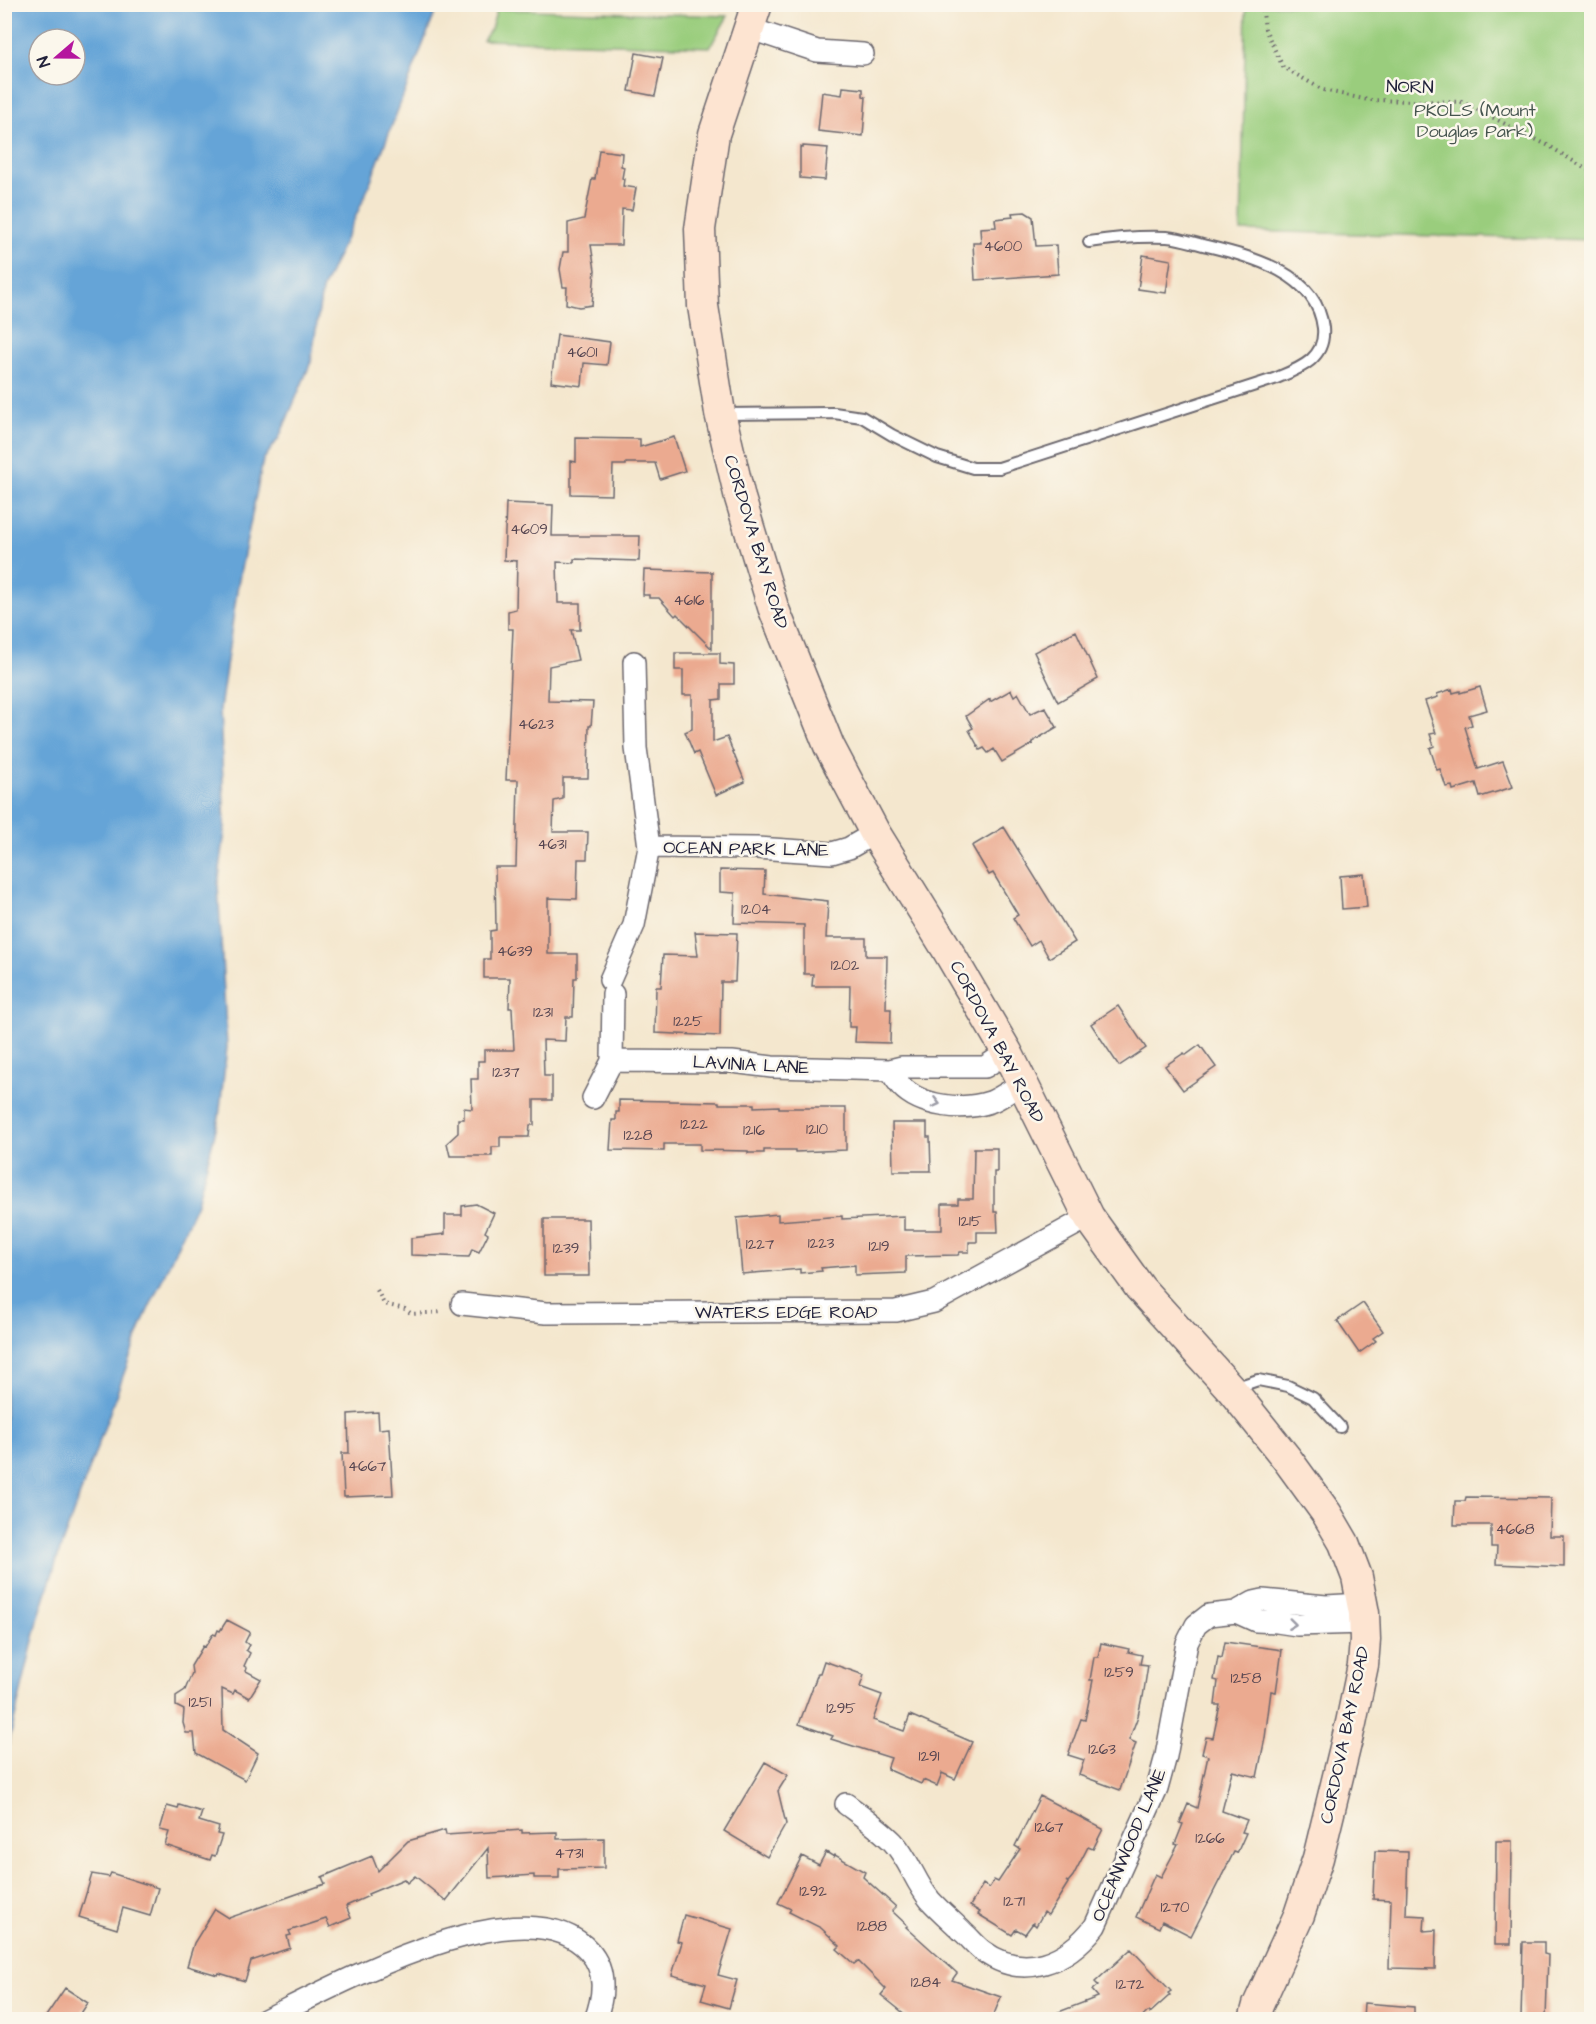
<svg xmlns="http://www.w3.org/2000/svg" width="1596" height="2024" viewBox="0 0 1596 2024" font-family="'Architects Daughter',sans-serif">
  <style>
    .green { fill: #9acd7d; stroke: #5e785c; stroke-width: 1.5 }
    .water { fill: #65a4d7; stroke: #446389; stroke-width: 1.5; fill-rule: evenodd }
    .building { fill: #ebaa90 }
    .lines { fill: none; stroke-linecap: round; stroke-linejoin: round }
    .service-casing { stroke: #6c676e; stroke-width: 14 }
    .minor-casing { stroke: #6c676e; stroke-width: 24 }
    .secondary-casing { stroke: #6c676e; stroke-width: 33 }
    .path { stroke: #6c676e; stroke-width: 4; stroke-dasharray: 1.5 4.5; stroke-linecap: butt }
    .service { stroke: #fff; stroke-width: 10 }
    .minor { stroke: #fff; stroke-width: 21 }
    .secondary { stroke: #fde4d1; stroke-width: 30 }
    .oneway { stroke: #9c9ca7 }
    .labels { text-anchor: middle; dominant-baseline: central; stroke-width: 5; stroke-linejoin: round; paint-order: stroke }
    .number-label { font-size: 15px; fill: #544450 }
    .street-label { font-size: 18px; fill: #22223b; stroke: #fbf7ec }
    .park-label { font-size: 18px; fill: #46554f; stroke: #fbf7ec }
  </style>
  <rect width="100%" height="100%" fill="#fbf7ec"/>
  <filter id="ink" filterUnits="userSpaceOnUse"><feTurbulence type="fractalNoise" baseFrequency=".0167" numOctaves="2"/><feDisplacementMap in="SourceGraphic" scale="12" xChannelSelector="R" yChannelSelector="G"/><feConvolveMatrix kernelMatrix="1 2 1 2 8 2 1 2 1" color-interpolation-filters="sRGB"/></filter>
  <filter id="wash" filterUnits="userSpaceOnUse"><feTurbulence type="fractalNoise" baseFrequency=".008" numOctaves="4" result="noise"/><feDisplacementMap in="SourceGraphic" scale="24" xChannelSelector="R" yChannelSelector="G"/><feGaussianBlur stdDeviation="1.35" result="paint"/><feColorMatrix in="noise" values="0 0 0 0 0 0 0 0 0 0 0 0 0 0 0 0 0 1.4 0 .05"/><feComposite in="paint" operator="in"/></filter>
  <g filter="url(#wash)">
    <rect width="100%" height="100%" fill="#f4e7ce"/>
    <!-- green -->
    <path class="green" d="M1246 5H1591V240L1241 231Z
      M497 9 728 16 710 47 483 40 491 29Z"/>
    <!-- water -->
    <path class="water" d="M5 4 438 5 365 196 322 290 311 362 279 438 263 460 238 584 220 709 225 831 218 885 227 1047 219 1117 197 1203 143 1321 61 1547 39 1616 5 1759ZM39 39H75V75H39Z"/>
    <g id="blocks">
      <!-- building -->
      <path class="building" d="M636 53 663 58 655 96 629 91Z
        M843 87 863 89V96L866 97 863 136 818 131 822 92 842 95Z
        M803 146 828 148 825 180 800 178V147L803 148Z
        M599 150 622 153 621 166 624 167 622 178 624 179 623 186 636 188 632 210 622 209 621 245H591L595 270 592 305 579 307 566 304 567 287H563L560 269 563 252H568V223L584 219 592 179H595Z
        M1025 212 1033 217 1036 246 1056 245 1058 274 975 280 973 243H981L980 228 996 227 995 219 1013 217 1012 213Z
        M1143 255 1171 260 1166 293 1138 289Z
        M557 335 610 342 607 365 584 363 582 386 551 382Z
        M674 437 685 471 660 479 655 463H626V465H613L612 495 571 494V461L576 462V438L640 439V447Z
        M506 503 553 505 552 536H640L639 561 574 559V563L557 562 558 603H580V630H571L578 660 549 666 548 701 593 702 591 726H589L588 778H563V799L554 801 553 832H588L587 859H578L577 899 548 898V954H577V978H574L573 1017H566L565 1041 543 1040 544 1076H552V1100H534V1125H530L529 1137H500V1147H492V1156H450L447 1143 458 1133V1119H464V1108L472 1109 471 1079H478V1061H484V1050H514L512 1008H509L510 978H484V959H490V931L496 930 495 867H516L518 780H506L513 629H508V611L516 609 517 561 504 560Z
        M644 570 712 572V649L677 614 675 616 659 598H649V595H643Z
        M1076 631 1098 679 1058 702 1034 652Z
        M675 653H720V664L734 665V684H721V699L713 700V742L727 737 745 782 716 795 698 752 694 754 685 732 692 729V695H683V670H675Z
        M1480 687 1487 710 1469 715 1472 725 1465 727 1478 769 1503 761 1513 787 1480 797 1476 783 1453 790 1452 786 1446 787 1440 769 1437 770 1430 748 1434 746 1430 734 1436 733 1425 701 1438 697 1437 694 1452 689 1453 693 1460 691V693Z
        M1011 690 1014 696 1018 693 1030 714 1045 707 1057 727 1032 742 1033 744 1002 762 994 749 988 753 984 748 980 750 969 730 973 728 966 716 990 699V702Z
        M1004 827 1075 942 1049 958 1039 940 1030 946 1013 918 1018 915 993 873 989 875 972 846Z
        M720 870 765 871 764 894 828 901 826 938H866V956H887L886 1009H891L890 1043 855 1042 856 1027H849L850 986H812L813 974H804V925L734 923 735 893 720 892Z
        M1364 874 1367 907 1342 909 1340 876Z
        M695 932 737 933 735 982H721L720 1036 655 1033 656 987H661L663 955 698 956Z
        M1118 1006 1146 1048 1119 1066 1091 1024Z
        M1200 1045 1216 1067 1183 1090 1165 1066 1184 1053 1186 1055Z
        M619 1100 719 1102V1104H754V1107L779 1106V1108H846V1150L795 1152V1150H764V1153H748V1151L700 1150V1144H664V1151L610 1150 612 1120H616V1112H619Z
        M892 1123H927V1137H930L931 1171H893Z
        M974 1148H997V1172H994V1212H997L998 1232H977V1242H969V1252H960L958 1255 906 1256V1273L855 1275V1265L821 1268 822 1271 800 1273V1269L742 1274 737 1218 778 1214V1221L842 1216V1219L904 1216V1230H942V1204H958V1199H973Z
        M476 1204 494 1213 485 1232 488 1234 479 1252 472 1249 469 1257 411 1255V1238L445 1234V1215H462V1206Z
        M544 1219H588L589 1276H544Z
        M1363 1303 1383 1331 1373 1338 1376 1341 1359 1353 1337 1321Z
        M378 1412 379 1429 389 1428 393 1495 344 1497 342 1453H349L348 1414Z
        M1466 1497 1551 1498 1550 1536H1564V1567L1496 1564 1497 1547H1491V1525H1454L1455 1501H1465Z
        M227 1620 250 1632 245 1642 249 1645 246 1650 250 1653 244 1666 247 1668 246 1671 261 1679 249 1698 235 1690 233 1694 222 1689 223 1730 258 1753 245 1780 196 1753 194 1733H186L183 1723 184 1710 176 1706V1696L185 1690 192 1673 191 1666 203 1646 205 1647 213 1634 216 1635 218 1630 220 1631Z
        M1225 1642 1282 1650 1276 1692 1271 1691 1265 1738 1257 1777 1232 1771 1222 1811 1247 1820 1242 1832 1246 1833 1237 1853 1234 1852 1191 1936 1162 1921 1159 1928 1136 1917 1155 1874 1161 1877 1178 1845 1175 1844 1183 1824 1180 1823 1188 1804 1197 1808 1208 1756 1202 1754 1206 1737 1213 1738 1220 1705H1215L1218 1681 1214 1680 1218 1657 1222 1658Z
        M1101 1643 1129 1649 1128 1652 1142 1655 1140 1664 1148 1665 1143 1697H1142L1138 1716 1129 1740 1136 1743 1120 1790 1079 1775 1084 1760 1068 1755 1081 1719 1085 1720 1093 1680H1090L1094 1657H1098Z
        M824 1661 864 1675 860 1687 882 1695 873 1720 904 1731 910 1715 972 1742 955 1779 942 1773 937 1786 923 1780 921 1784 887 1769 891 1758 831 1739 833 1736 799 1724 818 1673H820Z
        M765 1762 788 1775 778 1791 786 1824 767 1857 724 1831Z
        M1040 1796 1103 1829 1093 1849 1088 1847 1073 1876 1068 1882 1066 1881 1068 1883 1048 1915 1044 1912 1036 1926 1033 1923 1025 1934 1016 1929 1012 1935 978 1914 980 1912 970 1906 983 1884 989 1888 994 1880 998 1882 1020 1849 1015 1846Z
        M179 1805 202 1812 199 1821 219 1827 217 1834 222 1835 215 1856 212 1855 210 1860 165 1845 169 1832 160 1830 167 1806 178 1809Z
        M445 1830 446 1835 522 1830V1833L557 1832V1839L604 1838V1868L559 1869V1878H534V1875L489 1878 488 1848 446 1901 415 1876 407 1883 404 1879 368 1894 369 1896 346 1906 351 1918 330 1927 326 1919 289 1931 291 1935 287 1936 290 1948 251 1961 245 1981 219 1973 218 1975 187 1966 194 1943 215 1909 229 1918 325 1884 322 1877 372 1856 378 1871 408 1841Z
        M1496 1841H1512L1511 1944H1495Z
        M1375 1851 1408 1852 1406 1915 1425 1916 1424 1931 1436 1930 1435 1969 1389 1968 1391 1900 1373 1899Z
        M826 1852 834 1857 835 1855 865 1872 863 1877 896 1907 892 1911 908 1926 906 1927 957 1973 952 1980 1001 1997 992 2019H911L881 1995 886 1989 858 1961 854 1964 837 1949 840 1946 821 1928 789 1912 791 1909 778 1903 802 1856 819 1865Z
        M111 1873 158 1888 150 1916 123 1908 117 1929 79 1917 92 1874 109 1877Z
        M684 1915 732 1929 718 1975 737 1980 729 2008 701 2000 706 1984 672 1975 682 1942 677 1941Z
        M1523 1942H1544V1954L1548 1955 1546 2019H1521Z
        M1131 1949 1171 1991 1168 1993 1170 1995 1150 2013 1149 2011 1140 2019H1043V2018L1098 1997 1092 1990 1098 1985 1095 1982Z
        M65 1988 88 2003 77 2019H44Z
        M1364 2003 1414 2007V2019H1363Z"/>
    </g>
  </g>
  <g filter="url(#ink)">
    <use href="#blocks" fill-opacity="0" stroke="#6c676e" stroke-width="1.5"/>
    <g class="lines">
      <!-- service casing -->
      <g class="service-casing">
        <path id="service" d="M723 414 834 413 862 417 892 435 937 457 973 468H999L1274 379C1298 369 1326 360 1323 328 1317 273 1252 257 1207 246 1194 243 1180 238 1167 237 1140 236 1115 238 1089 242
          M1234 1388 1258 1380 1288 1386 1313 1398 1340 1427"/>
      </g>
      <!-- minor casing -->
      <g class="minor-casing">
        <path id="minor" d="M748 28 817 51 863 54
          M649 847 757 848 832 853 849 848 875 833
          M610 980 634 925 649 847 636 748 634 662
          M612 1061 732 1062 772 1067 890 1070 902 1067H985L1007 1052
          M890 1070C893 1075 897 1081 901 1086 921 1107 963 1111 990 1102 1001 1098 1012 1089 1023 1083
          M593 1098 612 1061 613 994
          M462 1304 546 1313 896 1311 934 1302 1089 1217
          M1236 1612 1256 1621 1277 1622 1297 1625 1364 1623
          M846 1804C862 1816 879 1828 893 1842 909 1859 915 1882 930 1900 940 1911 952 1921 963 1932 970 1938 976 1946 983 1951 1024 1981 1067 1962 1095 1926L1157 1789 1166 1756 1187 1643 1196 1625 1209 1615 1236 1612 1254 1602 1263 1600 1326 1606 1362 1604
          M265 2020C333 1987 526 1880 589 1951 607 1971 604 1996 595 2020"/>
      </g>
      <!-- secondary casing -->
      <g class="secondary-casing">
        <path id="secondary" d="M757 4 714 134 700 229 703 306 720 413 740 498 773 607 829 746 875 833 945 946 1007 1052 1089 1217 1140 1288 1231 1389 1287 1459 1327 1514 1344 1543 1357 1577 1364 1613 1365 1640 1363 1665 1351 1723 1318 1858 1299 1915 1258 2005 1254 2020"/>
      </g>
      <!-- path -->
      <path class="path" d="M1262 4 1265 29 1283 67 1323 90 1368 100 1462 102 1551 147 1592 173
        M377 1290 384 1304 405 1309 412 1314 443 1312"/>
      <!-- service -->
      <use href="#service" class="service"/>
      <!-- minor -->
      <use href="#minor" class="minor"/>
      <!-- secondary -->
      <use href="#secondary" class="secondary"/>
    </g>
    <!-- one-way arrows -->
    <defs><path id="oneway-chevron" d="M-2-3.5L2.5 0L-2 3.5" fill="none" stroke-width="1.6" stroke-linecap="round" stroke-linejoin="round" transform="scale(1.5)"/></defs>
    <g class="oneway">
      <use href="#oneway-chevron" transform="translate(936 1103) rotate(14)"/>
      <use href="#oneway-chevron" transform="translate(1292 1624) rotate(7)"/>
    </g>
  </g>
  <g class="labels">
    <!-- number labels -->
    <g class="number-label">
      <text x="1003" y="246">4600</text>
      <text x="582" y="352">4601</text>
      <text x="529" y="529">4609</text>
      <text x="689" y="600">4616</text>
      <text x="536" y="724">4623</text>
      <text x="552" y="844">4631</text>
      <text x="756" y="909">1204</text>
      <text x="515" y="951">4639</text>
      <text x="845" y="965">1202</text>
      <text x="543" y="1012">1231</text>
      <text x="688" y="1021">1225</text>
      <text x="506" y="1072">1237</text>
      <text x="694" y="1124">1222</text>
      <text x="817" y="1129">1210</text>
      <text x="754" y="1130">1216</text>
      <text x="638" y="1135">1228</text>
      <text x="970" y="1221">1215</text>
      <text x="821" y="1243">1223</text>
      <text x="760" y="1244">1227</text>
      <text x="879" y="1246">1219</text>
      <text x="566" y="1248">1239</text>
      <text x="367" y="1466">4667</text>
      <text x="1515" y="1529">4668</text>
      <text x="1119" y="1672">1259</text>
      <text x="1246" y="1678">1258</text>
      <text x="200" y="1702">1251</text>
      <text x="841" y="1708">1295</text>
      <text x="1102" y="1749">1263</text>
      <text x="929" y="1756">1291</text>
      <text x="1049" y="1827">1267</text>
      <text x="1210" y="1838">1266</text>
      <text x="569" y="1853">4731</text>
      <text x="813" y="1891">1292</text>
      <text x="1014" y="1901">1271</text>
      <text x="1175" y="1907">1270</text>
      <text x="872" y="1926">1288</text>
      <text x="926" y="1982">1284</text>
      <text x="1130" y="1984">1272</text>
    </g>
    <!-- street labels -->
    <g class="street-label">
      <text transform="translate(1410 87) rotate(1)">NORN</text>
      <text transform="translate(756 542) rotate(73)">CORDOVA BAY ROAD</text>
      <text transform="translate(746 849) rotate(1)">OCEAN PARK LANE</text>
      <text transform="translate(997 1042) rotate(62)">CORDOVA BAY ROAD</text>
      <text transform="translate(751 1065) rotate(3)">LAVINIA LANE</text>
      <text x="786" y="1312">WATERS EDGE ROAD</text>
      <text transform="translate(1345 1735) rotate(-78)">CORDOVA BAY ROAD</text>
      <text transform="translate(1129 1845) rotate(-67)">OCEANWOOD LANE</text>
    </g>
    <!-- park labels -->
    <g class="park-label">
      <text x="1475" y="110">PKOLS (Mount<tspan x="1475" dy="21">Douglas Park)</tspan></text>
    </g>
  </g>
  <!-- margin -->
  <rect width="1596" height="2024" fill="none" stroke="#fbf7ec" stroke-width="24"/>
  <!-- north arrow -->
  <g transform="translate(57 57) rotate(250)"><circle r="28" fill="#fbf7ec" stroke="#a4a2a5" stroke-width="1.5"/>
  <path d="M0-4.5L10 22L0 15L-10 22Z" fill="#b5179e"/>
  <text y="-9" font-size="16" font-weight="bold" text-anchor="middle" fill="#22223b">N</text>
  </g>
</svg>
